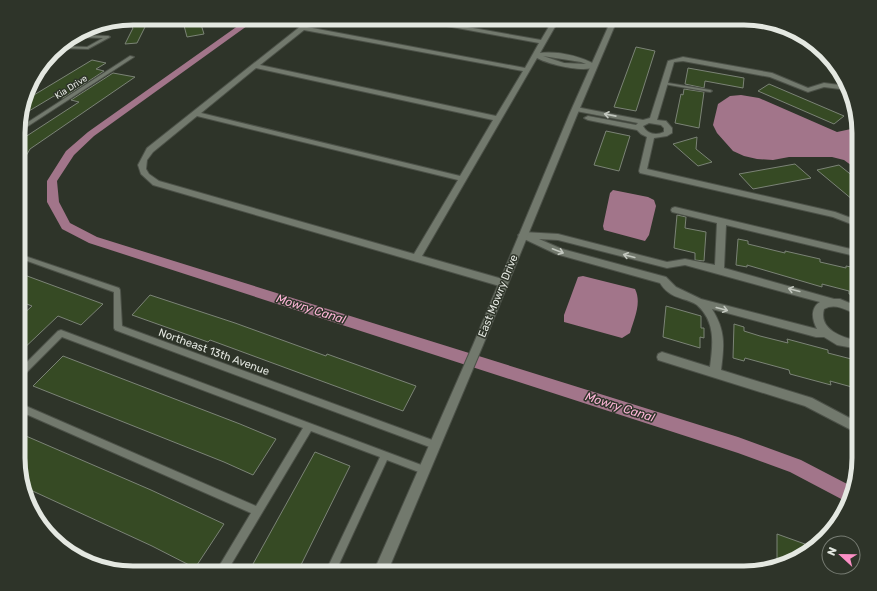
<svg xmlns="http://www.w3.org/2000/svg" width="877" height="591" viewBox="0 0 877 591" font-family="Rubik,sans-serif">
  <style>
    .water { fill: #a2758a }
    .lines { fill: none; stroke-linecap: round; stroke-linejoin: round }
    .canal { fill: #a2758a; fill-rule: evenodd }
    .building { fill: #364a24; stroke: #7b8376 }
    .lane-casing { stroke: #4c5148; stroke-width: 2 }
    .street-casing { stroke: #4c5148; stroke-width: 2 }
    .secondary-casing { stroke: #4c5148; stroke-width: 2 }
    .lane { fill: #72796d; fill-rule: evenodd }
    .street { fill: #72796d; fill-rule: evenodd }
    .secondary { fill: #72796d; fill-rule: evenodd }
    .oneway { stroke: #c2c7be }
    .labels { text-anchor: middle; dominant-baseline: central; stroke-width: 3; stroke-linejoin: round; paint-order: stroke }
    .far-street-label { font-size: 9px; fill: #e4e8e1; stroke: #2e3429 }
    .street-label { font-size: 11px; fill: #e4e8e1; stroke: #2e3429 }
    .water-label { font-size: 12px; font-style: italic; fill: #fdb5d7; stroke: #2e3429 }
    .rim { fill: none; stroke: #e4e8e1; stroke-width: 5 }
  </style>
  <rect width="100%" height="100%" fill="#2e3429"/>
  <!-- water -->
  <path class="water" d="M741 95 759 98 837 132 851 129 858 123 859 171 844 160 832 157H789L773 160 757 159 744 156 733 151 717 133 713 125 718 104 730 96Z
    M613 190 648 197 654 200 656 206 649 235 645 241 604 230 603 226 610 193Z
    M583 276 635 289C642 303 634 319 630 333L622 338 564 322V315L578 277Z"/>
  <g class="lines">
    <!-- canal -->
    <path class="canal" d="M249 18H258L94 136 74 155 57 181 59 202 70 223 97 237 738 437 801 460 851 486 845 501 790 472 738 453 89 243 62 229 47 202V181L66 151 88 132Z"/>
  </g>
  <!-- building -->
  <path class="building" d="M133 18H145L148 21 137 43 125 44 133 28 126 19Z
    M182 18H199L204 34 187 37Z
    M636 47 655 51 636 111 614 107Z
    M92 60 106 63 96 69 104 71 63 98 54 96 19 117 24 101Z
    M688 68 744 78 743 88 705 81 704 88 685 84Z
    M113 73 135 77 30 149 19 168V141L79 102 71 100Z
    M769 84 844 116 834 124 758 91Z
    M684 89 704 92 699 128 675 123 681 94 683 95Z
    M606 131 630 136 619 171 594 165Z
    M697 137 696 149 712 162 698 166 673 144Z
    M795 164 811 178 753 189 739 174Z
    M839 165 859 181V205L817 170Z
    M677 215 686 217 685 228 706 232 704 261 695 260V253L674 248Z
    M738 239 748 241V244L785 253V251L820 259V262L846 268V266L856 268 859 278V296L849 294V291L822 284V287L747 265V267L736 265Z
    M19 273 103 304 81 325 58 316 19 353V318L32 306 19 301Z
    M150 295 235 323 326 356 327 354 416 386 403 411 210 340 208 342 132 315Z
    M666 306 701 316V328H704V338L700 337V348L663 337Z
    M734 324 744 327V331L760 336 788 343 787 339 828 350V353L859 361V389L830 381 831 385 790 374 789 370 745 358 744 361 733 358Z
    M63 356 240 424 276 439 253 475 224 462 33 386Z
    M19 433 151 490 224 524 195 568 152 546 24 487 19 473Z
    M315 452 350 466 297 573H248Z
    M777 534 805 544V553L795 561 777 565Z"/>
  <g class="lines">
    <!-- lane casing -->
    <g class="lane-casing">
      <path id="lane" d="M76 35 108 36 110 37 88 49 56 48 59 46 87 47 103 38 73 37Z
        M130 56 134 57 19 132V128Z
        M662 82 710 90 712 91 710 92 664 84H662Z
        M19 254 119 288 120 290 122 326 435 441 438 442 439 445 438 448 435 449 115 330 114 328V292L19 258Z
        M61 330 424 466 427 467 428 470 427 473 424 474 387 460 335 573H325L380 457 311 431 226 573H215L251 513 19 411V403L256 506 303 428 62 337 22 377 19 378V370L58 331Z
        M58 538 92 556 94 559 93 561 63 549 55 540Z"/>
    </g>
    <!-- street casing -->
    <g class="street-casing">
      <path id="street" d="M311 18H318L307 27 525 68 539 43 403 18H416L541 40 554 18H560L540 53C558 51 581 56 596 65L597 66C586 74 548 64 537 58L422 256 506 280 508 283 506 286 503 287 153 185 141 174 138 165 147 148ZM304 30 523 71 496 116 260 65ZM543 56 581 62 586 64 564 63ZM256 68 493 120 460 176 201 113ZM197 116 458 180 414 254 159 181 149 174 146 169 147 160 153 152Z
        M683 57 772 73 808 88 824 83 847 86 848 90 824 87 808 92 770 77 683 61 674 62 657 120 666 121 672 128V133L667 136 654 138 647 169 835 212 859 221V227L833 217 640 173 639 171 647 137 641 134 637 130 588 120 584 118 588 116 636 125 638 123 576 111 572 109 576 107 643 120 650 118 668 61ZM649 123 661 125 664 128V132C656 136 647 134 643 126Z
        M675 207 859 251V257L726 225 724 268 834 299H840L859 307V315C847 311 836 302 824 309 818 330 843 338 859 341V349L837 345 824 337H816L712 309C726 331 724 346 721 370L812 398 859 423V434L805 406 658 360 657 357 658 354 662 352 710 367C713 344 716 322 697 305 689 299 676 299 668 292 665 290 662 286 660 283L556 254 520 237 518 235 523 232 558 234 667 262 685 259 715 265 717 223 672 212 671 210 672 208ZM539 239 558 240 667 268 685 265 805 298 820 302C810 308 812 320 817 329L701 299 676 287 666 277 562 249Z"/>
    </g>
    <!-- secondary casing -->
    <g class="secondary-casing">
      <path id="secondary" d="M612 18H618L577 115 483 345 387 573H373L473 345 569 115Z"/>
    </g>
    <!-- lane -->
    <use href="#lane" class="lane"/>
    <!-- street -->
    <use href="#street" class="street"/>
    <!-- secondary -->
    <use href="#secondary" class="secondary"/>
  </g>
  <!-- one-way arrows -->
  <defs><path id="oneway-shaft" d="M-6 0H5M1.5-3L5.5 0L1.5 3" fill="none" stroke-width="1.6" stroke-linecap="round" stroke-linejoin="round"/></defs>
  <g class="oneway">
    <use href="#oneway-shaft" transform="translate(610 115) rotate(-169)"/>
    <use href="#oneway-shaft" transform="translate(558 251) rotate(21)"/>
    <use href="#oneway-shaft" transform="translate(629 256) rotate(-165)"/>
    <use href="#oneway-shaft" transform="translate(794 290) rotate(-165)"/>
    <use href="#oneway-shaft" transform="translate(722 309) rotate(15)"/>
  </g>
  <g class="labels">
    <!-- far-street labels -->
    <g class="far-street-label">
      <text transform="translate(71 87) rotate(-32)">Kia Drive</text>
    </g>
    <!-- street labels -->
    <g class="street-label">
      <text transform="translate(498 296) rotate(-68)">East Mowry Drive</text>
      <text transform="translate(214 352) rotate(20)">Northeast 13th Avenue</text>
    </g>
    <!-- water labels -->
    <g class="water-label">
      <text transform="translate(311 309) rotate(18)">Mowry Canal</text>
      <text transform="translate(620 407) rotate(18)">Mowry Canal</text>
    </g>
  </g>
  <!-- crop -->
  <path d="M0 0H877V591H0ZM133 25H744A108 108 0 0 1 852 133V458A108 108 0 0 1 744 566H133A108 108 0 0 1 25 458V133A108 108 0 0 1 133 25Z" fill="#2e3429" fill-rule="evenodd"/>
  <path class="rim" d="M133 25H744A108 108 0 0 1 852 133V458A108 108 0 0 1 744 566H133A108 108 0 0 1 25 458V133A108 108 0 0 1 133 25Z"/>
  <!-- north arrow -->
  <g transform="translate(841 555) rotate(292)"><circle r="19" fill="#2e3429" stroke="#777c73"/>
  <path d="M0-3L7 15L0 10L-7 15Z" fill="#fb8fc5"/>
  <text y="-6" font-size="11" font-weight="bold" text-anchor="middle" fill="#e4e8e1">N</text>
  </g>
</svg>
